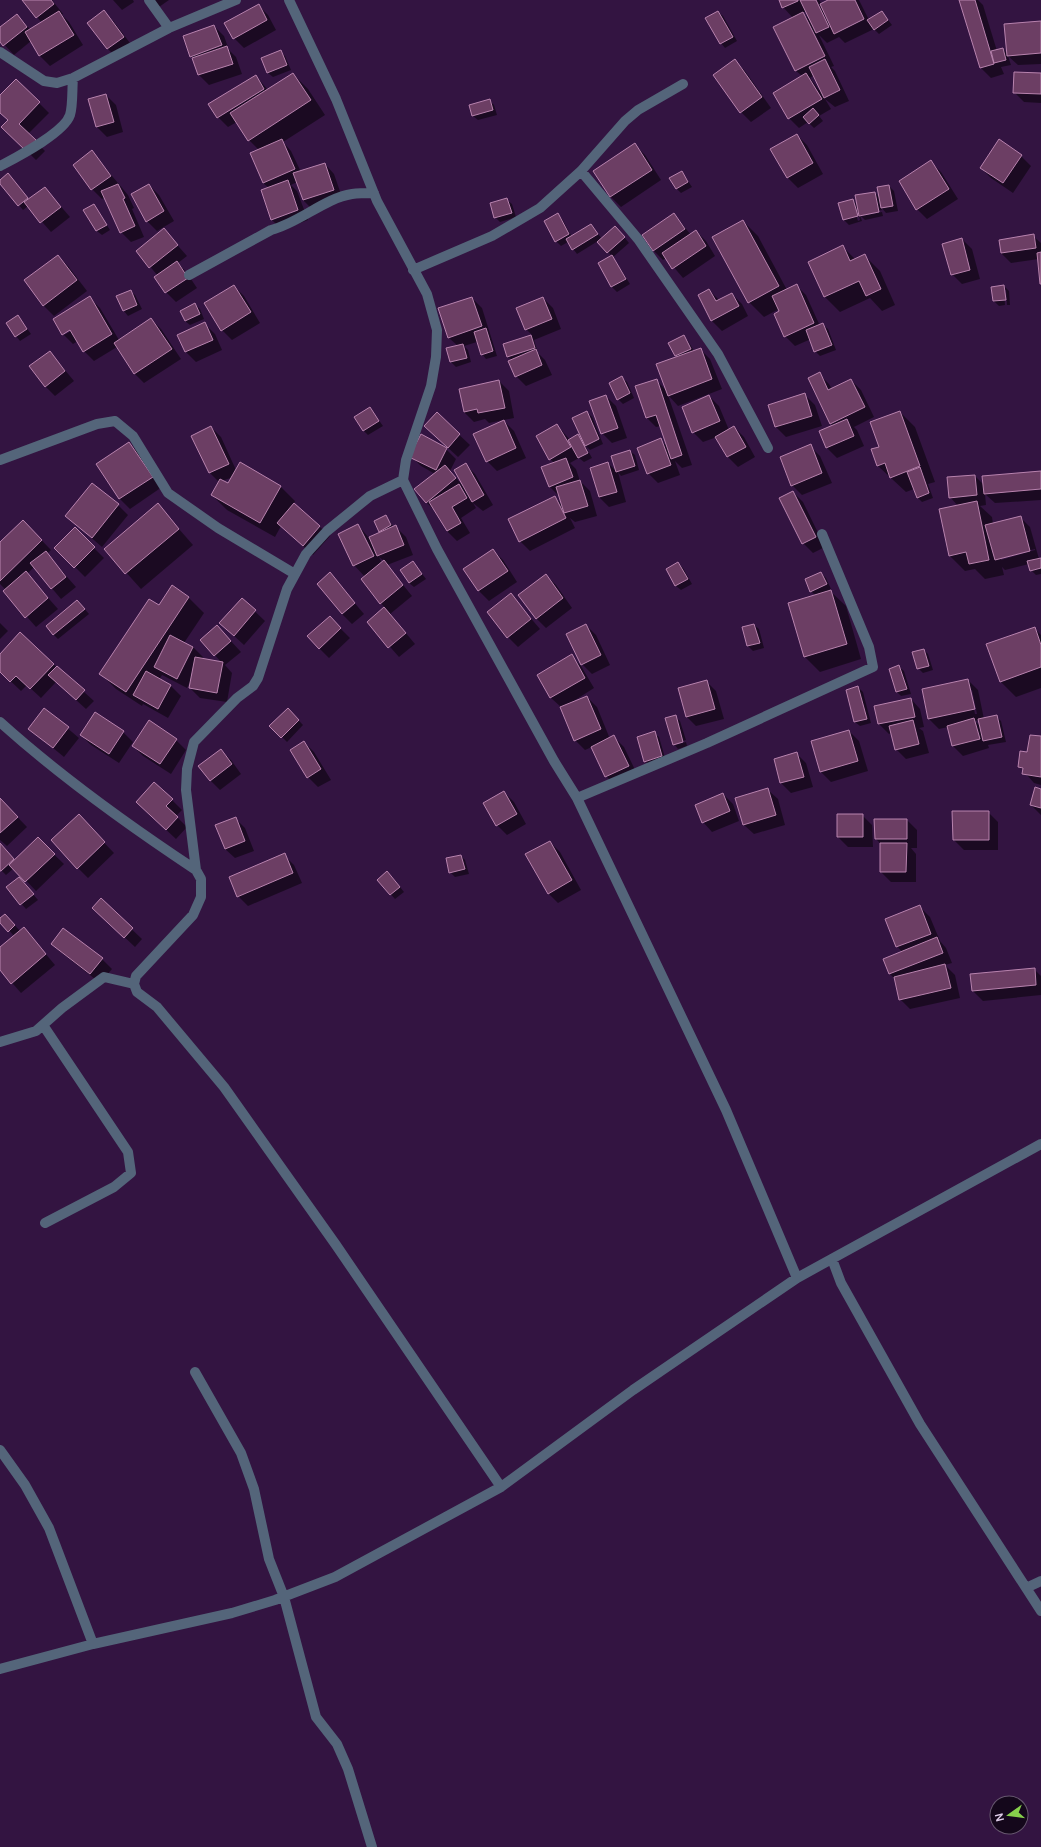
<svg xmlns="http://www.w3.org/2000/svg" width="1041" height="1847" viewBox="0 0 1041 1847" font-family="Manrope,sans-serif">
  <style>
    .shadow { fill: #0007; fill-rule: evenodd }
    .building { fill: #6c3e64; stroke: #b883ae }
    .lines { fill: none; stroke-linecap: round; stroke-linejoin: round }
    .minor { stroke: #54657a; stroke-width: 10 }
  </style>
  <rect width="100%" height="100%" fill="#331441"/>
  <!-- shadow -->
  <path class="shadow" d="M23 0H52L63 14 62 15 69 22 83 45 50 66 40 56 31 41 14 55 0 40V28L16 15 31 30 42 23Z
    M113 0H133L134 2 122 10Z
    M153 0H169L159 7Z
    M780 0H819L822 4 830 0H859L869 20 882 12 892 25 879 34 874 29 845 43 839 37 827 43 819 35 834 66 831 67 835 71 849 101 835 107 825 99 831 109 819 116 823 121 814 128 808 122 799 128 789 118 802 76 795 70 793 18 783 7ZM806 11 811 21 803 13ZM814 75 821 89 819 90 810 78Z
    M960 0H978L983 5 997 51 1003 49 1008 54 1041 22V64L1018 65 1008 56 1011 65 1001 67 1004 74 991 78 981 68Z
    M258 5 268 15 276 30 244 48 234 38Z
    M104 12 114 22 133 47 118 59 108 49 89 23Z
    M718 12 723 16 737 41 725 48 721 43Z
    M214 26 224 36 229 50 236 57 242 74 209 85 199 75 194 59 191 56Z
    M280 51 285 56 291 70 273 77 268 73 263 58Z
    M735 61 745 71 771 108 751 122 741 112Z
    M293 74 308 89 325 115 283 142 291 151 301 172 325 164 334 174 343 200 313 210 303 200 297 182 291 185 297 191 308 220 282 230 272 220 269 188 263 183 259 150 249 140 237 122 228 127 218 117 256 76 268 90Z
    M1041 74V103L1024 102 1014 92Z
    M16 80 49 113 28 134 45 151 36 160 2 127 9 120 0 112V97Z
    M106 95 116 105 123 132 107 137 97 127 89 100Z
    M489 100 494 105 497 115 478 120 473 116 470 106Z
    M797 135 807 145 823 174 798 188 788 178Z
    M635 145 645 155 661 180 621 207 611 197 594 171Z
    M92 152 128 195 134 208 132 209 144 237 131 242 121 232 105 197 102 199 92 189Z
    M1021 156 1031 166 1013 193 991 178 981 168Z
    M931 162 941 172 958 199 927 219 917 209Z
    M682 172 692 187 681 193 676 188Z
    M13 179 29 200 45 188 70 217 51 232 28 206 23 210 0 182Z
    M149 185 159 195 174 221 157 231 147 221Z
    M889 186 894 191 898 211 886 213 881 207 882 210 862 214V216L882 212 883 216 865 220 860 215 862 221 849 225 844 220 840 204 853 200 858 206 875 193 880 198ZM853 204H855L860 220 858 221Z
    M507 200 512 204 516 217 500 222 495 217Z
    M94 205 110 230 102 235 97 231Z
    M674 214 691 235 696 231 706 241 715 256 683 278 666 258 663 260 653 250Z
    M558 215 562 219 572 237 591 225 602 239 620 232 629 243 613 257 630 284 617 292 612 287 599 263 612 256 598 241 577 254 568 242 561 246 556 241Z
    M743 221 758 236 787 290 796 285 806 295 820 326 823 325 828 329 836 350 820 356 815 351 811 339 795 346 785 336 775 315 780 312 779 309 764 317 749 302Z
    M164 230 187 256 178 263 187 273 197 288 176 302 166 292 158 276 137 251Z
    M1033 236 1041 243V279L1039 259 1011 263 1001 253 1000 241Z
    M962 239 972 249 980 279 962 284 952 274Z
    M843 247 856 260 865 256 880 271 895 305 882 311 870 298 840 312 825 297 809 262Z
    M58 256 68 266 87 291 54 316 44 306 25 280Z
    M234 286 244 296 260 323 232 340 222 330 205 303Z
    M1004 286 1009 291 1010 305H1007L1006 290H1004L1005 305 999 306 994 301Z
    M709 290 719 300 732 294 742 304 748 316 722 331 712 321 699 296Z
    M130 291 135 295 142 309 128 316 124 311 117 297Z
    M90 298 100 308 119 340 151 319 161 329 181 359 144 383 134 373 117 347 94 361 84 351 78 341 73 344 63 334ZM74 327 75 329 64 335V332Z
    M472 298 482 308 497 356 486 359 482 354 477 342 464 346 468 350 471 362 456 367 451 362 448 349 458 346 449 338 439 309Z
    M543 298 553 308 561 329 534 340 538 353 545 360 552 375 526 386 516 376 512 360 508 357 504 345 532 335 526 329Z
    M195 304 200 309 204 319 190 325 185 321Z
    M18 316 31 334 20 341 16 336Z
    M205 324 215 334 222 350 196 362 186 352Z
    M684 336 688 341 694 351 700 349 710 359 722 389 678 406 668 395 692 465 682 468 675 461 680 475 658 483 648 473 660 440 668 447 661 426 656 427 646 417 656 380 666 390 678 357 670 343Z
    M50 352 74 381 55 396 45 386Z
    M819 374 829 384 832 389 851 380 861 390 874 417 854 427 857 430 864 446 837 458 827 448 820 432 833 426 831 424Z
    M622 378 627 382 634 398 623 404 618 399Z
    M499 381 509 391 514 418 489 423 485 419 474 422 464 412 460 389Z
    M805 395 815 405 822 426 786 437 776 427 770 406Z
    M606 396 616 406 627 438 612 443 602 433Z
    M709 396 719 406 729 430 734 427 744 437 755 457 738 467 728 457 717 437 703 442 693 432 683 407Z
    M370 408 383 426 368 435 363 430Z
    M587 412 592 417 603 444 590 450 585 445 592 458 584 462 579 458 570 463 576 469 580 481 590 491 597 516 575 522 570 518 575 528 530 551 520 541 555 497 563 506 559 496 549 486 554 463 550 459 557 425 570 440 577 436 584 442Z
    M900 412 915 427 935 482 928 484 933 498 922 502 918 498 914 489 906 492 878 466 872 450 881 447Z
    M437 414 470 445 458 457 435 436Z
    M504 421 514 431 526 458 497 471 487 461Z
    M211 427 221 437 236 470 280 486 295 501 294 504 330 536 313 555 281 526 275 537 227 510 212 495 219 482 210 473 192 436ZM233 477 228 485 222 481Z
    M129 443 139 453 162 487 130 509 120 499 97 465Z
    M810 446 820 456 832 483 802 495 792 485Z
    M446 449 456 459 450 471 463 486 465 464 475 474 493 505 483 511 473 503 476 508 461 518 470 533 457 541 447 531 436 512 426 502 435 474 421 466 411 456Z
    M630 451 635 455 639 470 621 476 618 472 626 502 609 507 599 497 608 463 617 472 612 456Z
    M1041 472V500L995 503 985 494 986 505 980 506 992 517 993 524 1020 517 1030 527 1039 559H1041V574L1036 575 1031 570 1029 564 1005 570 1002 567 1004 575 985 579 975 569 965 571 950 556 940 510 958 506 950 497 975 476 984 485ZM1035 549V550L1001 560V558Z
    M793 492 803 502 825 547 813 553 803 543Z
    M118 505 128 515 102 547 66 516Z
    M158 505 193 545 141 589 105 549Z
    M386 516 394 528 396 527 406 537 413 555 387 565 412 596 390 614 415 644 399 657 368 622 385 608 381 603 365 577 354 565 358 525 369 538 381 533 380 531ZM379 557 384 561 382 563Z
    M23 521 51 550 47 554 76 587 61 599 34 567 27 574 58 609 36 627 4 591 6 590 0 584V543Z
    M75 529 104 558 85 577 56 548Z
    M493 550 503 560 517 582 489 601 479 591 465 569Z
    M413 562 426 579 414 587 409 583Z
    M678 563 683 568 692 584 681 590 676 586 667 570Z
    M821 573 826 578 831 589 829 590 846 606 861 659 820 672 805 657 789 603 816 596 811 591Z
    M330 574 364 614 352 624 342 614Z
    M546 575 556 585 572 608 546 628 536 618Z
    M173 587 189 598 204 613 184 643 193 647 203 657 202 659 222 663 201 640 217 626 241 652 225 665 232 673 227 702 200 698 190 688 191 680 187 688 162 675 159 680 171 686 181 696 168 718 143 704 142 706 116 689 101 674 159 607Z
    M511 595 540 629 518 647 508 637Z
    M242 599 265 621 244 645 231 633Z
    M82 606 89 614 58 639 53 634Z
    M0 623 8 631 0 639Z
    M586 625 596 635 610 665 592 674 582 664Z
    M754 625 759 629 764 648 753 651 748 646 743 628Z
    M339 627 350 638 329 658 319 648Z
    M1034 628 1041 635V688L1016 697 1001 682Z
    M20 634 94 701 86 709 56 682 41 698 27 685 21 691 0 671V655Z
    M924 650 928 654 933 670 923 673 918 668Z
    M571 656 581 666 594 688 569 704 587 697 597 707 610 739 614 737 624 747 638 776 616 786 606 776 592 747 585 750 575 740 561 707 551 698 538 675Z
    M899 667 904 671 911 694 901 696 897 692Z
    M968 680 978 690 984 719 996 716 1001 721 1006 742 988 745 989 748 963 756 953 746 948 727 939 729 929 719ZM970 690H972L977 714H975ZM979 720 980 726 975 721Z
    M706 681 716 691 724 719 696 726 686 716Z
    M858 687 863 692 871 723 860 726 855 722Z
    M911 699 920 709 924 727 919 728 923 731 929 753 906 759 896 749 892 733 889 734 879 724Z
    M45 709 79 738 64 757 30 729Z
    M288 709 303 725 287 742 271 726Z
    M675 716 680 721 686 740 675 743V745L686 742 687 746 678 749 674 744Z
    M849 731 859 741 868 771 831 782 821 772Z
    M123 732 133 742 119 763 91 745 81 735Z
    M654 733 659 737 666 761 650 766 645 761Z
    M1041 737V785L1034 783 1019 766Z
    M176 740 186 750 171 774 143 756 133 746Z
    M304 742 314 752 331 780 318 787 308 777Z
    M221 750 231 760 241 774 220 790 210 780Z
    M796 753 806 763 813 787 791 793 781 783Z
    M768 790 778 799 785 825 754 834 744 825Z
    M1041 790V815L1031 805Z
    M504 792 514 802 526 824 507 835 497 825Z
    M723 794 733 804 739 821 712 832 703 822Z
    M0 799 27 827 7 846 0 840Z
    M172 800 182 810 176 816 187 827 176 839 147 812Z
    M988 812 998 822V850H964L954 840Z
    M862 815 872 825 873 847H848L838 837Z
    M235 818 245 828 254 851 235 858 225 849Z
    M907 820 917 830V848H911L916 854V882H891L881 872V844L876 839Z
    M88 826 114 853 88 878 78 868Z
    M38 839 64 864 36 891 14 868 6 875 0 869V844L15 861Z
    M550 842 560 852 581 890 558 903 548 893Z
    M284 855 294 865 302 883 248 906 238 896Z
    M461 856 465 860 469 874 455 877 450 872Z
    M392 877 404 892 395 899 378 880Z
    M19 878 38 900 26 909 7 888Z
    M101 900 142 939 135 947 103 917Z
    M920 907 930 917 940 941 946 948 952 963 945 965 955 975 960 998 910 1009 900 999 895 979 890 974 902 952 897 946Z
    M0 920H10L20 931 24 928 55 965 21 993 0 969V948L14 936Z
    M52 944 102 959 112 969 100 983 62 953Z
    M1034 969 1041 976V995L983 1001 973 991Z"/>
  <!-- building -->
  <path class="building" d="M22 0H51L54 4 36 18Z
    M779 0H798V1L782 8Z
    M800 0H816L829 27 816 33Z
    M828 0H855L864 19 834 34 820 4Z
    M959 0H975L994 64 980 68Z
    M259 4 267 20 233 39 224 23Z
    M104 10 124 37 107 49 87 23Z
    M59 11 74 35 39 56 25 32Z
    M718 11 733 37 720 44 705 18Z
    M882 11 888 20 874 30 867 20Z
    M803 12 825 56 795 71 773 27Z
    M17 14 27 27 3 46 0 42V27Z
    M1041 21V53L1007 56 1004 24Z
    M214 25 222 45 190 57 183 36Z
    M227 46 233 64 198 75 192 58Z
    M1003 48 1006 60 994 63 991 51Z
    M281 50 287 65 267 73 261 58Z
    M735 59 762 97 740 113 713 75Z
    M825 59 840 90 824 98 809 67Z
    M1014 72 1041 73V94L1013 93Z
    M293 73 311 100 248 141 230 113Z
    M806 73 822 99 788 119 773 93Z
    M256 75 264 89 217 118 208 104Z
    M16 79 40 102 19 124 36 140 26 151 1 127 8 120 0 113V95Z
    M106 94 114 122 96 127 88 99Z
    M490 99 493 110 472 116 469 105Z
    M813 108 819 115 809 124 803 117Z
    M797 134 813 163 787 178 770 149Z
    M282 139 295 169 263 183 250 153Z
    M999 139 1022 155 1003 183 980 168Z
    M635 143 652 170 610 197 593 171Z
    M92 150 111 176 91 190 73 165Z
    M931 160 949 189 916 210 899 181Z
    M325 163 334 190 303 200 293 173Z
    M682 171 688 182 676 189 669 178Z
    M8 173 28 198 18 206 0 184V180Z
    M288 180 298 210 271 220 261 190Z
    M118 184 125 198 123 199 135 226 120 233 101 191Z
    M149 184 164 211 146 222 131 194Z
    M889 185 893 206 881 208 877 187Z
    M45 187 61 207 40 223 24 202Z
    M875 192 879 212 859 216 855 195Z
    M507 198 512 213 494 218 490 203Z
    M853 199 858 216 843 220 838 203Z
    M94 204 107 225 96 231 83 210Z
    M558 213 569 234 555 242 544 221Z
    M674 213 685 229 653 251 642 235Z
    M743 220 779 286 748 303 712 237Z
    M591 224 598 234 572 250 566 239Z
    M615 226 625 237 607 253 597 242Z
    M164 228 178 245 149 268 136 251Z
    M696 230 706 246 672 269 662 253Z
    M1034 234 1036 248 1001 253 999 240Z
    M962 238 970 270 951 275 942 244Z
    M843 245 850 261 865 254 881 289 866 296 859 281 824 297 808 262Z
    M1041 252V284H1040L1037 253Z
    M58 255 77 280 43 306 24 280Z
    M612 255 626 279 611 287 598 263Z
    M177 261 188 278 165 293 154 277Z
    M797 284 814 323 784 337 774 314 779 311 772 296Z
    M234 285 251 312 221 331 204 303Z
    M1004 285 1006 300 993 301 991 287Z
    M709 289 716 301 732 293 739 306 711 321 698 295Z
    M131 290 137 305 123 311 116 296Z
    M90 296 112 334 83 352 70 330 62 335 53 319Z
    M472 297 482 326 448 338 438 308Z
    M543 297 552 319 525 330 516 308Z
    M195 303 200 314 185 321 180 311Z
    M18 315 27 329 15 337 6 323Z
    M151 318 172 349 134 374 114 343Z
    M205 322 213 340 185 352 177 335Z
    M823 323 832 345 814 352 806 330Z
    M486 328 493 351 481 355 474 332Z
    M531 335 535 348 507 357 503 344Z
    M684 335 691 349 675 356 668 343Z
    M463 344 467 358 450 362 446 348Z
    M701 348 712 379 668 396 656 364Z
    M536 349 542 365 515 377 508 361Z
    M50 351 65 371 45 387 29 366Z
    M820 372 828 390 851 379 865 407 830 424 808 378Z
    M622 376 630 393 617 400 609 383Z
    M657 379 682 455 671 459 656 415 646 418 635 386Z
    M499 380 505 408 478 413 477 409 464 412 459 389Z
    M805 393 812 416 775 427 768 405Z
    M606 395 618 428 601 434 589 401Z
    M709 395 720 421 692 433 682 407Z
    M370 407 379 421 363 431 354 417Z
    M587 411 599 439 585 446 572 418Z
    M900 411 920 466 890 478 885 463 877 466 871 449 879 447 870 422Z
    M437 412 460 434 448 448 424 426Z
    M847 419 854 436 826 448 819 431Z
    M504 420 516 448 486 462 473 434Z
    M557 424 571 447 549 460 536 436Z
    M211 426 229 464 209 473 191 436Z
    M734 426 746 447 727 457 715 437Z
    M421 434 447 448 436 470 409 457Z
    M578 434 588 453 578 458 568 440Z
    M661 438 671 465 647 474 637 448Z
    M129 442 153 477 119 499 96 464Z
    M811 444 822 473 791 486 780 457Z
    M630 450 635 466 616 472 611 456Z
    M566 458 573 477 549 487 541 467Z
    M240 462 281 486 260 523 211 495 220 479 228 483Z
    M608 462 617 492 599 497 590 468Z
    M466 463 484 495 472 502 454 470Z
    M445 465 456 478 426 503 414 489Z
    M920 467 929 493 917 498 907 472Z
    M1041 471V489L984 494 982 476Z
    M975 475 977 495 949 498 947 477Z
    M580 480 588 506 564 513 556 487Z
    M92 483 119 504 92 538 65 516Z
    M459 484 467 498 452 507 461 523 447 531 429 502Z
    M793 491 816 537 802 544 779 498Z
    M555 496 566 518 519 542 508 519Z
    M977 501 989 560 969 564 966 552 949 556 939 509Z
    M158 503 179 529 125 574 104 549Z
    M294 503 320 526 303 546 277 523Z
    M386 515 391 525 379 532 374 521Z
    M1021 516 1030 551 995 560 985 525Z
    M23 520 42 540 0 581V542Z
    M358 524 374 556 353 566 338 534Z
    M396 525 404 545 377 556 369 537Z
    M75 527 95 547 74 568 54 548Z
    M493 549 508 571 478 591 463 569Z
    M46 551 66 577 51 589 30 563Z
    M1041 558V568L1030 571 1027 561Z
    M384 560 403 585 380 604 361 579Z
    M413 561 422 574 409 583 400 570Z
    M678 562 688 579 675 586 666 569Z
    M26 571 48 598 25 618 3 591Z
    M330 572 355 603 342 614 317 584Z
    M821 572 827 584 810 592 805 579Z
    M546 574 563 598 536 619 518 595Z
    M172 585 189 597 126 692 99 674 149 599 159 605Z
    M831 590 847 644 804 657 788 603Z
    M511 593 531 619 507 638 487 612Z
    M242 598 256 610 234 636 219 623Z
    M77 600 85 609 53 635 46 626Z
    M384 607 406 633 388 648 367 622Z
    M330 616 341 628 319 649 307 636Z
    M586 624 601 655 581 665 566 634Z
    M754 624 760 643 747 646 742 627Z
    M217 625 231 641 214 656 200 640Z
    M1035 627 1041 645V667L1000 682 986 644Z
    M20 632 54 664 30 689 16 676 10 682 0 672V654Z
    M170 635 193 647 177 679 154 667Z
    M924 649 929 666 917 669 912 652Z
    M572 654 585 678 550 698 537 675Z
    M195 657 223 662 217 693 189 688Z
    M899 665 907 689 896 692 889 669Z
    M57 666 85 690 76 700 48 675Z
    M146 671 171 685 158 709 133 695Z
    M968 679 975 709 928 719 922 689Z
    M707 680 715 709 686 717 678 688Z
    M858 686 867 719 854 722 846 690Z
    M587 696 601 729 574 741 560 707Z
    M911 698 915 717 878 724 874 706Z
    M44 708 69 727 53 748 28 729Z
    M288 708 299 720 281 738 269 726Z
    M95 712 124 731 109 754 80 735Z
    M676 715 683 742 673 745 665 718Z
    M997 715 1002 737 983 741 978 719Z
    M974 718 980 739 952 746 947 726Z
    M149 720 177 739 160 764 132 746Z
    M913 720 919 744 895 750 889 726Z
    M849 730 858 761 820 772 811 741Z
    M655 731 662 756 644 762 637 737Z
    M614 735 629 766 605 777 591 747Z
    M1030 735 1041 736V777L1022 774 1023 768 1018 767 1020 751 1027 752Z
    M304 741 321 769 307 778 290 750Z
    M221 749 232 764 210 781 198 766Z
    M797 752 804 777 780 783 774 759Z
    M154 782 173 799 166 806 178 817 166 830 136 802Z
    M1035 787 1041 789V808L1030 805Z
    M768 788 776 815 743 825 735 798Z
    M504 791 517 814 496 826 483 803Z
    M723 793 730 811 702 823 695 805Z
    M0 798 18 817 0 833Z
    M952 811H989V840H953Z
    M79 814 105 842 77 869 51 840Z
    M837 814H863V837H837Z
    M236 817 245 841 225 849 215 825Z
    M874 819H907V839H875Z
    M38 837 55 854 25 882 9 865Z
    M550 841 572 880 548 894 525 854Z
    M0 843 14 859 1 871H0Z
    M880 843H907L906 872H880Z
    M285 853 293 873 237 897 229 877Z
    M461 855 465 869 449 873 446 858Z
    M387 871 400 887 390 895 377 880Z
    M19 877 34 894 20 905 6 887Z
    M101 898 133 928 124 938 92 908Z
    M920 905 931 934 896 947 885 919Z
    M5 914 15 925 8 932 0 923V918Z
    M24 927 46 954 11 984 0 970V947Z
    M63 928 103 958 90 974 51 944Z
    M937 937 943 953 889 974 883 959Z
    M945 964 951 988 899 1000 894 977Z
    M1035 968 1036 985 972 991 970 974Z"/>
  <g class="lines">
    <!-- minor -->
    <path class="minor" d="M149 0 169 28
      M289 0 336 99 377 201 427 294 437 330 436 357 431 386 406 460 403 480 437 549 554 761 577 798 726 1110 797 1278
      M0 52 44 81 57 83 73 78 169 28 236 0
      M0 166C17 157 64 133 70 115 73 106 72 88 73 78
      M581 171 638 239 718 354 768 448
      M413 270 492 236 540 208 581 171 625 121 638 110 683 84
      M189 275 271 230C299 223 325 198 352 194 359 193 367 193 374 193
      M0 460 97 424 115 421 133 436 168 493 218 528 295 574
      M0 722C61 777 128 825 196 870L201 879V897L193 915 136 976 134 984 137 992 157 1007 224 1087 336 1245 501 1487
      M577 798 707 743 873 667 869 647 822 534
      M196 870 186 790 187 769 194 742 237 698 253 686 258 678 287 589 306 554 327 531 370 496 403 480
      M43 1025 128 1152 131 1173 114 1187 45 1223
      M0 1042 36 1031 62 1008 104 977 134 984
      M832 1259 841 1283 920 1424 1041 1611
      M195 1372 241 1453 254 1489 269 1559 284 1597 316 1717 337 1744 348 1769 372 1847
      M0 1450 25 1485 49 1528 93 1644
      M1026 1588 1041 1581
      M0 1669 93 1644 232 1613 275 1600 335 1577 501 1487 633 1390 797 1278 1041 1144"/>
  </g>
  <!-- north arrow -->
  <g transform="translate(1009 1815) rotate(256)"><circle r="19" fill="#14071b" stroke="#65566d"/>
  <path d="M0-3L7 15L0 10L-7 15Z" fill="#86cf4b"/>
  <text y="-6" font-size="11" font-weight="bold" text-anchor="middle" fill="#dfcde9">N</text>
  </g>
</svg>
